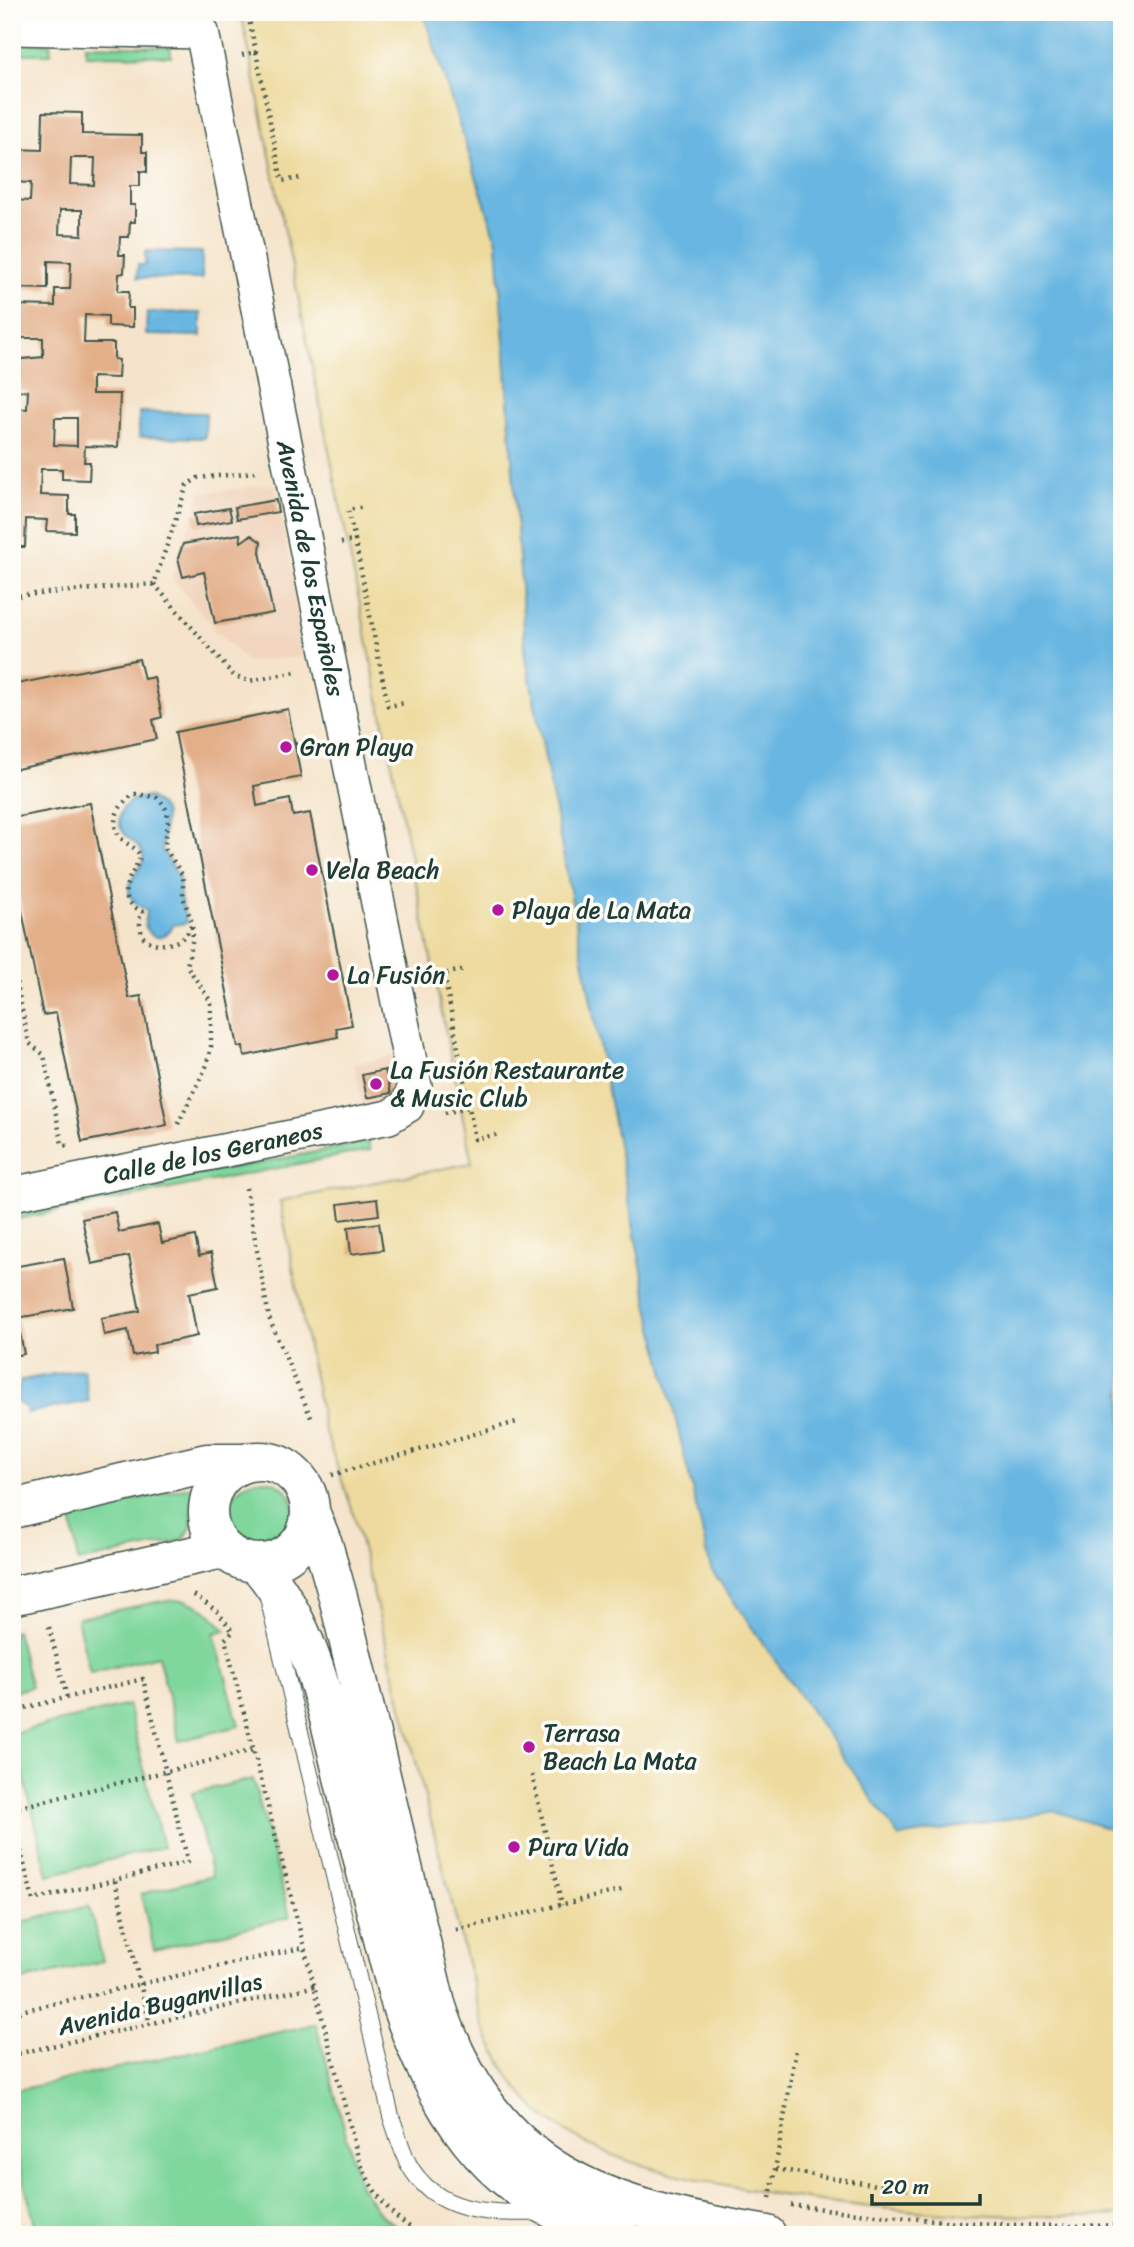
<svg xmlns="http://www.w3.org/2000/svg" width="1134" height="2247" viewBox="0 0 1134 2247" font-family="Sriracha,sans-serif">
  <style>
    .built { fill: #f1d5bd }
    .green { fill: #7fd79c; stroke: #4f8a68; stroke-width: 2 }
    .sand { fill: #eeda9e; stroke: #868c69; stroke-width: 2 }
    .water { fill: #67b6e1; stroke: #437a8a; stroke-width: 2 }
    .building { fill: #e3af89; fill-rule: evenodd }
    .lines { fill: none; stroke-linecap: round; stroke-linejoin: round }
    .service-casing { stroke: #3f564b; stroke-width: 18 }
    .minor-casing { stroke: #3f564b; stroke-width: 36 }
    .tertiary-casing { stroke: #3f564b; stroke-width: 41 }
    .path { stroke: #3f564b; stroke-width: 4.5; stroke-dasharray: 2 5; stroke-linecap: butt }
    .service { stroke: #fff; stroke-width: 16 }
    .minor { stroke: #fff; stroke-width: 33 }
    .tertiary { stroke: #fff; stroke-width: 38 }
    .poi-dot { fill: #b5179e; stroke: #fdfcf7; stroke-width: 2.5 }
    .labels { text-anchor: middle; dominant-baseline: central; stroke-width: 7; stroke-linejoin: round; paint-order: stroke }
    .street-label { font-size: 24px; fill: #1f3d34; stroke: #fdfcf7 }
    .poi-label { font-size: 24px; fill: #1f3d34; stroke: #fdfcf7; text-anchor: start }
  </style>
  <rect width="100%" height="100%" fill="#fdfcf7"/>
  <filter id="ink" filterUnits="userSpaceOnUse"><feTurbulence type="fractalNoise" baseFrequency=".0143" numOctaves="2"/><feDisplacementMap in="SourceGraphic" scale="14" xChannelSelector="R" yChannelSelector="G"/><feConvolveMatrix kernelMatrix="1 2 1 2 8 2 1 2 1" color-interpolation-filters="sRGB"/></filter>
  <filter id="wash" filterUnits="userSpaceOnUse"><feTurbulence type="fractalNoise" baseFrequency=".00686" numOctaves="4" result="noise"/><feDisplacementMap in="SourceGraphic" scale="28" xChannelSelector="R" yChannelSelector="G"/><feGaussianBlur stdDeviation="1.57" result="paint"/><feColorMatrix in="noise" values="0 0 0 0 0 0 0 0 0 0 0 0 0 0 0 0 0 1.4 0 .05"/><feComposite in="paint" operator="in"/></filter>
  <g filter="url(#wash)">
    <rect width="100%" height="100%" fill="#f5e4cb"/>
    <!-- built -->
    <path class="built" d="M274 484 309 652 301 657 246 661 220 634 214 632 212 625 173 580V574L200 493Z
      M402 1054 397 1098 364 1109 354 1064Z"/>
    <!-- green -->
    <path class="green" d="M12 43 50 44 51 54H12Z
      M85 45 170 47 171 56 86 55Z
      M368 1142 370 1150 12 1220V1210Z
      M229 1513a33 33 0 1 1 66 0a33 33 0 1 1-66 0Z
      M193 1486 191 1528 183 1540 78 1562 71 1515Z
      M185 1600 205 1609 226 1630 214 1633 239 1726 179 1741 158 1656 90 1673 77 1618 162 1601Z
      M16 1631 31 1687 12 1692V1632Z
      M128 1705 163 1847 48 1875 13 1733Z
      M253 1779 290 1917 154 1950 141 1894 212 1876 192 1793Z
      M12 1901 18 1923 89 1906 103 1961 12 1983Z
      M316 2024 360 2186 380 2214 408 2235H38L12 2137 13 2091Z"/>
    <!-- sand -->
    <path class="sand" d="M241 12H423L497 241 526 657 648 1303 899 1837 1055 1811 1122 1833V2215C989 2219 857 2212 726 2185 661 2172 599 2159 545 2117 516 2094 498 2059 483 2026L352 1509 324 1429 280 1201 472 1163Z"/>
    <!-- water -->
    <path class="water" d="M423 12H1122V1833L1055 1811 899 1837 711 1569 648 1303 526 657 497 241Z
      M145 251 202 252V279L137 278 138 265H145Z
      M147 312 201 313V336L146 335Z
      M139 412 206 413 205 438 139 437Z
      M148 797 160 805 165 813 162 849 179 877 180 897 187 923 173 925C163 949 137 933 147 911 107 888 146 873 143 855 141 841 122 841 119 821 121 804 131 797 148 797Z
      M83 1369 89 1401 27 1413 26 1408 16 1402 21 1380Z"/>
    <g id="blocks">
      <!-- building -->
      <path class="building" d="M43 112 82 113V134L142 135V152H147V172L140 171V186H130V205H135V222H130L129 237H120L119 255H125L124 273 119 274 118 291H129L128 308H133V327L108 326V316L85 315 84 343H114V359L119 360 118 378 92 377V394H120L118 447 85 446 84 462H90L89 480 62 479V469H41L40 495 69 496V514H75V532L46 531 47 520 26 519 25 547H12L14 408 27 409 28 391 12 390V360L43 357V338H12V305L55 306V289H70L71 262 48 261V289L12 288V251L18 252 19 233H12V200L30 201 31 183 12 182V149L42 150ZM71 158H95L94 185 70 184ZM60 210H82V235L59 234ZM55 418H77V446L54 445Z
        M276 500 278 512 237 519 235 507Z
        M229 508 232 520 196 526 194 514Z
        M240 534 241 542 251 535 261 542 260 552 273 613 215 623 204 572 183 577 178 558 183 544Z
        M139 659 144 679 154 677 162 717 153 720 157 739 12 770V685Z
        M288 709 301 777 254 786 257 806 290 799 293 816 310 813 352 1025 336 1028 338 1037 244 1056 243 1047H238L175 732Z
        M90 803 129 998 141 996 167 1125 82 1142 56 1013 43 1015 12 862V818Z
        M385 1070 391 1093 367 1098 362 1075Z
        M377 1199 379 1215 340 1220 338 1204Z
        M115 1212 119 1232 158 1224 162 1243 195 1236 199 1256 211 1253 218 1287 189 1293 197 1336 154 1345 155 1352 133 1356 128 1330 104 1335 101 1318 140 1311 129 1256 92 1264 82 1219Z
        M379 1223 383 1250 351 1254 348 1227Z
        M64 1258 73 1308 17 1318 24 1354 12 1356V1267Z"/>
    </g>
  </g>
  <g filter="url(#ink)">
    <use href="#blocks" fill-opacity="0" stroke="#3f564b" stroke-width="2"/>
    <g class="lines">
      <!-- service casing -->
      <g class="service-casing">
        <path id="service" d="M12 1169 19 1193
          M268 1597 391 2116C396 2131 401 2148 408 2163 435 2214 492 2215 543 2212"/>
      </g>
      <!-- minor casing -->
      <g class="minor-casing">
        <g id="minor">
          <path id="s1" d="M12 28 202 32 415 1086 407 1106 389 1117 12 1194"/>
        </g>
      </g>
      <!-- tertiary casing -->
      <g class="tertiary-casing">
        <path id="tertiary" d="M208 1512a51 51 0 1 1 102 0a51 51 0 1 1-102 0Z
          M12 1509 207 1463H244
          M311 1514 323 1544 338 1597 436 2004C492 2176 603 2207 767 2235
          M257 1563C314 1629 328 1716 348 1798 365 1869 382 1939 402 2009 442 2123 498 2202 619 2235
          M12 1596 223 1549"/>
      </g>
      <!-- path -->
      <path class="path" d="M256 52 282 181 301 178
        M242 55 256 52 249 20 263 16
        M355 540 388 706 405 703
        M341 543 355 540 348 510 365 507
        M154 584 234 676 249 681 296 672
        M12 596 154 584 187 485 198 478 255 472
        M295 743 311 740
        M135 794 156 797C176 813 165 827 165 848L183 876V897L192 923C187 945 157 951 142 936L139 919 143 912C108 895 136 874 140 856 136 847 131 847 124 841 106 826 118 803 135 794Z
        M12 962 29 1043 44 1055 62 1144 67 1146
        M462 970 444 974 469 1107
        M445 1113 469 1107 475 1139 500 1134
        M178 1124 206 1067 211 1047V1002L187 966 193 937 192 926
        M246 1188 269 1318 312 1420
        M332 1475 520 1421
        M194 1595 217 1611 233 1632 225 1639 358 2157C372 2192 389 2217 423 2235
        M49 1627 67 1697
        M12 1711 143 1679 188 1862 33 1900 12 1815
        M532 1775 562 1905
        M12 1809 254 1750
        M115 1881 150 2024
        M456 1930 626 1889
        M12 2013 305 1947
        M12 2055 316 1986
        M776 2169 908 2190
        M770 2198 796 2050
        M791 2205C901 2219 1011 2229 1122 2225"/>
      <!-- service -->
      <use href="#service" class="service"/>
      <!-- minor -->
      <use href="#minor" class="minor"/>
      <!-- tertiary -->
      <use href="#tertiary" class="tertiary"/>
    </g>
  </g>
  <!-- markers -->
  <g class="poi-dot">
    <circle cx="286" cy="747" r="7"/>
    <circle cx="312" cy="870" r="7"/>
    <circle cx="498" cy="910" r="7"/>
    <circle cx="333" cy="975" r="7"/>
    <circle cx="376" cy="1084" r="7"/>
    <circle cx="529" cy="1747" r="7"/>
    <circle cx="514" cy="1847" r="7"/>
  </g>
  <g class="labels">
    <!-- street labels -->
    <g class="street-label">
      <text stroke="none"><textPath href="#s1" startOffset="737">Avenida de los Españoles</textPath></text>
      <text transform="translate(213 1153) rotate(-12)">Calle de los Geraneos</text>
      <text transform="translate(160 2004) rotate(-13)">Avenida Buganvillas</text>
    </g>
    <!-- poi labels -->
    <g class="poi-label">
      <text x="300" y="747">Gran Playa</text>
      <text x="326" y="870">Vela Beach</text>
      <text x="512" y="910">Playa de La Mata</text>
      <text x="347" y="975">La Fusión</text>
      <text x="390" y="1070">La Fusión Restaurante<tspan x="390" dy="28">&amp; Music Club</tspan></text>
      <text x="543" y="1733">Terrasa<tspan x="543" dy="28">Beach La Mata</tspan></text>
      <text x="528" y="1847">Pura Vida</text>
    </g>
  </g>
  <!-- margin -->
  <rect width="1134" height="2247" fill="none" stroke="#fdfcf7" stroke-width="42"/>
  <!-- scale -->
  <path d="M872 2194v10h108v-10" fill="none" stroke="#1f3d34" stroke-width="3.5"/>
  <text x="882" y="2194" font-size="21" fill="#1f3d34" stroke="#fdfcf7" stroke-width="5" paint-order="stroke">20 m</text>
</svg>
